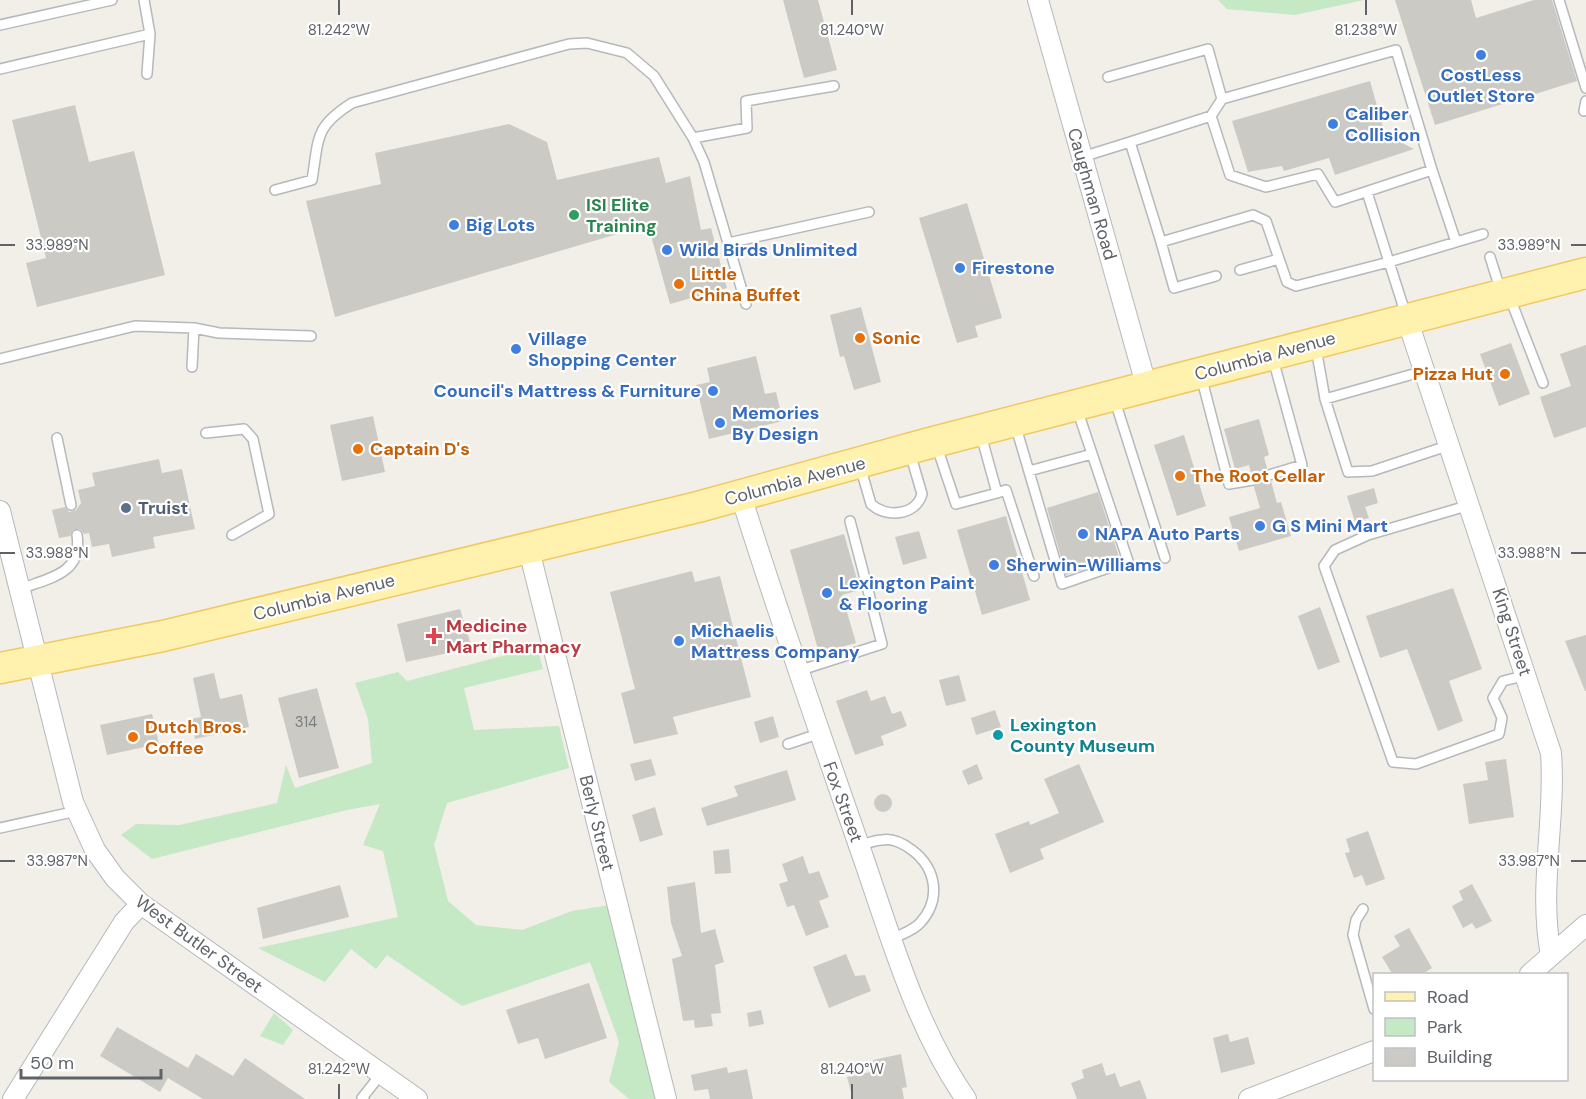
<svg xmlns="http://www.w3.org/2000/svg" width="1586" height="1099" viewBox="0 0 1586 1099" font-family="'DM Sans',sans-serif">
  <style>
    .green { fill: #c5e8c5 }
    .building { fill: #cccac5 }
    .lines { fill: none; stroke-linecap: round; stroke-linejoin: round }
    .lane-casing { stroke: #b5b8bc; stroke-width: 12 }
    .street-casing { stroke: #b5b8bc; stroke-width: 22 }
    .primary-casing { stroke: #f2c960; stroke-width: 33 }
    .lane { stroke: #fff; stroke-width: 9 }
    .street { stroke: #fff; stroke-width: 20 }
    .primary { stroke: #fff2af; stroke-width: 30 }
    .ticks { fill: none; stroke: #5f6368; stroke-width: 2 }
    .shop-dot { fill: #3f7fe0; stroke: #fff; stroke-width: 2 }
    .leisure-dot { fill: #2e9e5b; stroke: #fff; stroke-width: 2 }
    .food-dot { fill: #e8710a; stroke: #fff; stroke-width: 2 }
    .service-dot { fill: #5c6f8a; stroke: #fff; stroke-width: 2 }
    .health-dot { fill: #e0444e; stroke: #fff; stroke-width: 2 }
    .culture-dot { fill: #0f9aa8; stroke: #fff; stroke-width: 2 }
    .labels { text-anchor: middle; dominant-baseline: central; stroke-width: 4.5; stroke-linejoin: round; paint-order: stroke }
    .number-label { font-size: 15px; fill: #7a7d7f }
    .shop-label { font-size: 18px; font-weight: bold; fill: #366cbe; stroke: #fff; text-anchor: start }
    .street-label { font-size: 18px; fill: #5f6368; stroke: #fff }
    .leisure-label { font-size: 18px; font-weight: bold; fill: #27864d; stroke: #fff; text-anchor: start }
    .food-label { font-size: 18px; font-weight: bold; fill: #c56008; stroke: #fff; text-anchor: start }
    .service-label { font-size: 18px; font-weight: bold; fill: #4e5e75; stroke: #fff; text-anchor: start }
    .health-label { font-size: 18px; font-weight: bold; fill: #be3a42; stroke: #fff; text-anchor: start }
    .culture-label { font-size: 18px; font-weight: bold; fill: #0d838f; stroke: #fff; text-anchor: start }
    .ticks-label { font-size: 15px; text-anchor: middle; fill: #5f6368; stroke: #fff; stroke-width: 4.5; stroke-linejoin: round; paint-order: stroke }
  </style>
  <rect width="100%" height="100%" fill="#f1efe8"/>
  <!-- green -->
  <path class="green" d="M1218 0H1364L1295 15 1227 9Z
    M537 647 543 669 464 688 474 730 559 726 569 768 447 803 434 845 448 901 476 925 522 930 572 911 617 904 666 1099H629L609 1082 619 1042 590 962 462 1006 387 955 376 969 351 949 325 982 258 948 398 917 383 851 363 845 380 804 347 810 152 859 121 835 136 824 179 825 277 803 286 765 295 788 372 763 368 719 355 683 398 672 407 681Z
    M274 1013 293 1030 283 1045 260 1036Z"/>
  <!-- building -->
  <path class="building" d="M783 0H818L837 70 804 78Z
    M1395 0H1471L1476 18 1534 0H1552L1577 81 1435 125Z
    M1370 81 1385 134 1414 149 1335 175 1329 158 1284 171 1282 166 1248 172 1232 121Z
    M75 105 89 162 134 151 165 275 37 307 26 263 46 258 12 120Z
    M509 124 547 142 557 180 659 157 666 183 690 176 701 230 711 228 727 288 670 304 648 225 335 317 306 201 381 184 375 153Z
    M967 203 1002 318 975 326 978 337 957 343 919 218Z
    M861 307 881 382 854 390 844 356 840 357 830 315Z
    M1511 343 1530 394 1499 406 1480 354Z
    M1586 345V427L1554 438 1540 397 1571 386 1560 354Z
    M756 356 765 394 776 392 783 421 709 439 696 385 710 382 707 368Z
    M373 416 385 472 342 481 330 425Z
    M1259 419 1269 455 1264 457 1267 468 1262 476 1265 480 1271 481 1277 503 1281 502 1291 536 1239 551 1229 517 1260 508 1254 487 1260 479 1256 474 1251 473 1249 465 1235 469 1224 429Z
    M1184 435 1206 506 1177 516 1154 445Z
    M159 459 162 473 182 469 195 529 153 537 155 548 112 557 109 544 92 547 89 533 84 534 80 529 73 530 70 536 59 538 52 510 65 507 69 512 76 510 81 503 78 490 95 486 92 473Z
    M1374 488 1378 503 1365 507 1369 518 1355 522 1347 496Z
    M1098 492 1119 557 1066 575 1047 508Z
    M1006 516 1030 600 982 615 957 530Z
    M919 531 927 558 903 565 895 537Z
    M844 534 860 590 842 595 856 643 819 653 790 550Z
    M692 571 695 582 720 576 751 697 673 717 678 734 634 744 621 693 635 689 610 592Z
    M1453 588 1482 669 1449 681 1463 721 1438 731 1407 649 1380 658 1366 616Z
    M1320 607 1340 662 1318 670 1298 616Z
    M460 609 472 648 406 662 397 624Z
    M1586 635V691H1585L1565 641Z
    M214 673 220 699 242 694 249 727 195 739 191 719 201 717 193 678Z
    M959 675 966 701 946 706 939 680Z
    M317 688 339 768 299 778 278 698Z
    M867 690 871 701 885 696 892 714 901 711 907 726 881 736 884 745 855 755 836 701Z
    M995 710 1001 727 976 735 971 718Z
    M152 714 159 744 107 755 100 725Z
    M773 716 779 737 760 743 754 722Z
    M651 759 656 775 635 781 630 764Z
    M1506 759 1514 817 1469 824 1463 784 1488 780 1485 762Z
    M977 764 983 779 968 785 962 771Z
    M1079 764 1104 822 1040 849 1044 859 1010 873 995 834 1029 821 1030 825 1059 813 1044 779Z
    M787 770 796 800 707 826 701 808 738 796 734 786Z
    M874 803a9 9 0 1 1 18 0a9 9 0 1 1-18 0Z
    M655 807 663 835 640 842 632 815Z
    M1368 831 1385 879 1366 886 1362 875 1354 878 1345 853 1350 852 1346 839Z
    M729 849 731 873 715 874 713 851Z
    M803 856 809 874 819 871 829 897 819 901 829 927 806 936 794 905 787 907 779 884 788 881 782 864Z
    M695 882 701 933 715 929 724 962 715 965 721 1013 711 1014 713 1026 695 1028 694 1020 683 1021 672 959 682 956 671 923 667 887Z
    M1472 884 1492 921 1476 929 1472 923 1463 928 1452 906 1463 900 1459 891Z
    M340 885 349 917 263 939 257 908Z
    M1409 928 1432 968 1421 975H1393L1382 957 1400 946 1394 936Z
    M846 954 855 976 865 975 871 991 829 1008 813 967Z
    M589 983 607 1038 545 1059 538 1038 518 1044 506 1010Z
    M761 1010 764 1024 749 1027 747 1013Z
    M117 1027 188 1068 196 1054 233 1076 245 1058 305 1099H203L168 1078 160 1092 100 1056Z
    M1228 1034 1230 1042 1248 1037 1255 1064 1221 1073 1213 1038Z
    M901 1054 907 1087 902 1088 904 1099H853L847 1077 875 1071 873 1060Z
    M1102 1063 1106 1076 1115 1073 1120 1087 1140 1080 1147 1099H1077L1071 1083 1084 1078 1082 1070Z
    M727 1067 728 1073 747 1069 753 1099H710L708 1089 694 1091 691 1075Z"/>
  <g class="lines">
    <!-- lane casing -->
    <g class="lane-casing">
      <path id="lane" d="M144 0 150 34 147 74
        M1559 0 1586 88
        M0 25 112 0
        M0 69 150 34
        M1108 77 1208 49 1222 99 1211 116
        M1222 99 1396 50 1432 170
        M1584 111 1586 101
        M693 138 747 128 746 101 834 86
        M1082 157 1130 142
        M275 190 312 180C319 138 314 127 352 103L569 44 587 43 627 53 654 76 693 138 704 162 746 304
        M1367 192 1389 262 1483 234
        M1161 242 1174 288 1216 276
        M728 243 869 212
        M1490 257 1501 292
        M1240 270 1279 259
        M1510 298 1543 383
        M1406 315 1389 262 1296 286 1287 282 1266 221 1253 215 1161 242 1130 142 1211 116 1230 175 1266 187 1318 174 1335 202 1432 170 1456 242
        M1316 348 1325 399 1348 472 1372 471 1450 445
        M0 359 135 326 194 328 219 333 311 336
        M192 367 194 328
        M1201 376 1229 484 1253 480
        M1114 398 1165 558
        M1325 399 1424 371
        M1015 424 1062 584 1128 561 1077 409
        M206 433 244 429 253 439 269 514 232 535
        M57 438 71 505
        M936 444 956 504 997 493 981 435
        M860 466 871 504C885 518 916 516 922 494L910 453
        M1029 471 1092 454
        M1269 475 1302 465 1273 359
        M997 493 1006 490 1034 576
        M1470 505 1368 535 1335 550 1324 566 1393 762 1416 764 1499 734 1502 718 1493 698 1503 681 1527 675
        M20 589C49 578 83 574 77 535
        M798 671 882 644 850 521
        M788 744 818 734
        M0 828 77 811
        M859 846C866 844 874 840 882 840 892 838 904 844 912 850 936 868 942 899 920 923 913 931 901 934 892 939
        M1363 909 1356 920 1353 935 1374 1009
        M364 1099 362 1098 381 1074"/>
    </g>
    <!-- street casing -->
    <g class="street-casing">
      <path id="street" d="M1038 0 1147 388
        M1407 319 1551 753C1556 820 1538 888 1551 955
        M741 496C779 617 821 737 863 857 891 938 917 1029 966 1099
        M0 511 73 802 95 850 115 878 141 904 417 1099
        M528 546 666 1099
        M1530 974 1586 925
        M13 1099 124 922 141 904
        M1249 1099 1374 1051"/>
    </g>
    <!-- primary casing -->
    <g class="primary-casing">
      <path id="primary" d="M0 668 163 636 698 507 930 443 1586 273"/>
    </g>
    <!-- lane -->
    <use href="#lane" class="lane"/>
    <!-- street -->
    <use href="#street" class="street"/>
    <!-- primary -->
    <use href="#primary" class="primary"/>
  </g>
  <!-- ticks -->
  <path class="ticks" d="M339 0V15M852 0V15M1366 0V15M0 245H15M1571 245H1586M0 553H15M1571 553H1586M0 861H15M1571 861H1586M339 1084V1099M852 1084V1099"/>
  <!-- markers -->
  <g class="shop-dot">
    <circle cx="1481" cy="55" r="6"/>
    <circle cx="1333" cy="124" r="6"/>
    <circle cx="454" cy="225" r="6"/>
    <circle cx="667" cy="250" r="6"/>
    <circle cx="960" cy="268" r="6"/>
    <circle cx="516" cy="349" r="6"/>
    <circle cx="713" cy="391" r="6"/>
    <circle cx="720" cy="423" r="6"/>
    <circle cx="1260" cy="526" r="6"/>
    <circle cx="1083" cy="534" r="6"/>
    <circle cx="994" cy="565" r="6"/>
    <circle cx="827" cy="593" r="6"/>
    <circle cx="679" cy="641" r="6"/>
  </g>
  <circle class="leisure-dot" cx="574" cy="215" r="6"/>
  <g class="food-dot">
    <circle cx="679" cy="284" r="6"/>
    <circle cx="860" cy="338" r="6"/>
    <circle cx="1505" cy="374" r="6"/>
    <circle cx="358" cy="449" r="6"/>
    <circle cx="1180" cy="476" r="6"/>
    <circle cx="133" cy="737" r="6"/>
  </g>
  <circle class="service-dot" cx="126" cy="508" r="6"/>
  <path class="health-dot" d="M431 627h6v6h6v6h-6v6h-6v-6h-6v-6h6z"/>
  <circle class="culture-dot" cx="998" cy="735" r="6"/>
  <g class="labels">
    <!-- number labels -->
    <g class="number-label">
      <text x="306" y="722">314</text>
    </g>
    <!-- shop labels -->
    <g class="shop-label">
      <text x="1481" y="75" text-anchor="middle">CostLess<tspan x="1481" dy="21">Outlet Store</tspan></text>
      <text x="1345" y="114">Caliber<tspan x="1345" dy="21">Collision</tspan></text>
      <text x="466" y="225">Big Lots</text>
      <text x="679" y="250">Wild Birds Unlimited</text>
      <text x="972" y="268">Firestone</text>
      <text x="528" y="339">Village<tspan x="528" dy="21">Shopping Center</tspan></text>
      <text x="701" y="391" text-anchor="end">Council's Mattress &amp; Furniture</text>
      <text x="732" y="413">Memories<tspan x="732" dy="21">By Design</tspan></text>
      <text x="1272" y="526">G S Mini Mart</text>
      <text x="1095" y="534">NAPA Auto Parts</text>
      <text x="1006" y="565">Sherwin-Williams</text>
      <text x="839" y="583">Lexington Paint<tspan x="839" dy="21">&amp; Flooring</tspan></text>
      <text x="691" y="631">Michaelis<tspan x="691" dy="21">Mattress Company</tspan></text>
    </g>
    <!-- street labels -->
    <g class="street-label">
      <text transform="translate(1092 194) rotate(74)">Caughman Road</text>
      <text transform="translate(1265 356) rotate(-15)">Columbia Avenue</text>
      <text transform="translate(795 481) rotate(-15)">Columbia Avenue</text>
      <text transform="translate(324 597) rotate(-14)">Columbia Avenue</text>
      <text transform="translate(1512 632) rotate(72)">King Street</text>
      <text transform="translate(843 802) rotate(70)">Fox Street</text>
      <text transform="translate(597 823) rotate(76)">Berly Street</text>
      <text transform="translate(199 944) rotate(36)">West Butler Street</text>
    </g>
    <!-- leisure labels -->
    <g class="leisure-label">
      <text x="586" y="205">ISI Elite<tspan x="586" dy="21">Training</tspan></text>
    </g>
    <!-- food labels -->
    <g class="food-label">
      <text x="691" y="274">Little<tspan x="691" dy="21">China Buffet</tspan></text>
      <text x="872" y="338">Sonic</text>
      <text x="1493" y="374" text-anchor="end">Pizza Hut</text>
      <text x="370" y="449">Captain D's</text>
      <text x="1192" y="476">The Root Cellar</text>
      <text x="145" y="727">Dutch Bros.<tspan x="145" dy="21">Coffee</tspan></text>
    </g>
    <!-- service labels -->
    <g class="service-label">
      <text x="138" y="508">Truist</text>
    </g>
    <!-- health labels -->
    <g class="health-label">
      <text x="446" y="626">Medicine<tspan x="446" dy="21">Mart Pharmacy</tspan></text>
    </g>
    <!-- culture labels -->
    <g class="culture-label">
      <text x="1010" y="725">Lexington<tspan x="1010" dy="21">County Museum</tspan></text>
    </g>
  </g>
  <g class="ticks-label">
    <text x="339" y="35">81.242°W</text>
    <text x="852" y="35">81.240°W</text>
    <text x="1366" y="35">81.238°W</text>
    <text x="57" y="250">33.989°N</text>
    <text x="1529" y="250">33.989°N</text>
    <text x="57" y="558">33.988°N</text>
    <text x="1529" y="558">33.988°N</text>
    <text x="57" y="866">33.987°N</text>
    <text x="1529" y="866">33.987°N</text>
    <text x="339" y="1074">81.242°W</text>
    <text x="852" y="1074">81.240°W</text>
  </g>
  <!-- legend -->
  <rect x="1373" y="973" width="195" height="108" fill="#ffffff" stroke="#bfc1c3" stroke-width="1.5"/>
  <rect x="1385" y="992" width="30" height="9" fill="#fff2af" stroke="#bfc1c3" stroke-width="1.5"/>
  <text x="1427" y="1003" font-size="18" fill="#5f6368">Road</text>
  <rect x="1385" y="1018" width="30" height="18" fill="#c5e8c5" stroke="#bfc1c3" stroke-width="1.5"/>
  <text x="1427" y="1033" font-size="18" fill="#5f6368">Park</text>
  <rect x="1385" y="1048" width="30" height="18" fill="#cccac5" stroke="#bfc1c3" stroke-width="1.5"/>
  <text x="1427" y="1063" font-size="18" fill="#5f6368">Building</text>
  <!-- scale -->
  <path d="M21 1069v9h140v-9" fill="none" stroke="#5f6368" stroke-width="3"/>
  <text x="30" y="1069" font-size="18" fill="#5f6368" stroke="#ffffff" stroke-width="4.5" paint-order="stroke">50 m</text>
</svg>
